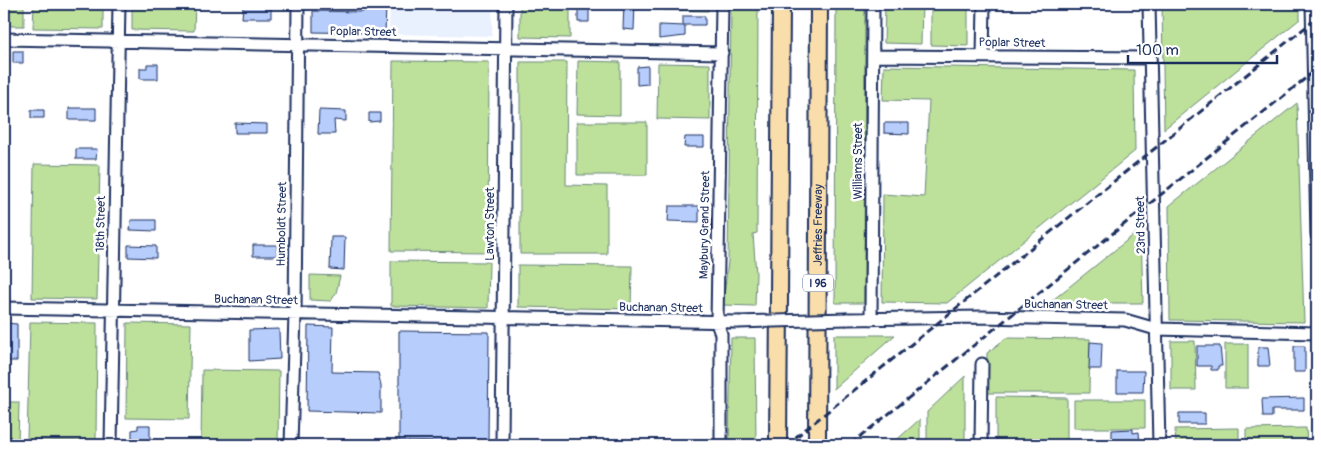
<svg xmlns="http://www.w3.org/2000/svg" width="1321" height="449" viewBox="0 0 1321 449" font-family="Pangolin,sans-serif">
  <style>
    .built { fill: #e9f0fe }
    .green { fill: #bde09a; stroke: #6c887c }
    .building { fill: #b7cdfc; stroke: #1b2f5e }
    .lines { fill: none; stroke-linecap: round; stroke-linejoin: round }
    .minor-casing { stroke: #1b2f5e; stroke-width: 15 }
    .highway-casing { stroke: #1b2f5e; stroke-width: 20 }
    .minor { stroke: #fff; stroke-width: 11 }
    .highway { stroke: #f9deab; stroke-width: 16 }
    .rail { stroke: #1b2f5e; stroke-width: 3; stroke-dasharray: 8 4; stroke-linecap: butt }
    .minor-bridge-casing { stroke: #1b2f5e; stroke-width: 15; stroke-linecap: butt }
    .minor-bridge { stroke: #fff; stroke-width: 11 }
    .labels { text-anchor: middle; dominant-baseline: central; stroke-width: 5; stroke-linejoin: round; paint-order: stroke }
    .shield { fill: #fff; stroke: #5f6d8e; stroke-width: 1 }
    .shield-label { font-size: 11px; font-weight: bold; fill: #1b2f5e }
    .street-label { font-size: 12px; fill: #1b2f5e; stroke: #fff }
  </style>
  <rect width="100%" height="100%" fill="#fff"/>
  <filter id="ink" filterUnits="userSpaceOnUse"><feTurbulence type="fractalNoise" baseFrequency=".02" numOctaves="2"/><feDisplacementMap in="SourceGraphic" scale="10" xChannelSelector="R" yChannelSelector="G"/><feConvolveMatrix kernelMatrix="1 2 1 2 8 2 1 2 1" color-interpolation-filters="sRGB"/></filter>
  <g filter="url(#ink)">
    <!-- built -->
    <path class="built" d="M390 4H492V36L389 34Z"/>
    <!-- green -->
    <path class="green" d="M4 4H24V26H4Z
      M34 4H103V29L33 28Z
      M132 4H195L194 31 132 30Z
      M520 4H570V38L520 37Z
      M662 4H708V11L662 10Z
      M731 4H758L757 233 753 234 756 274 755 306 723 305 728 261Z
      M836 4H865L864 303H835Z
      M885 4H922L921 44 884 43Z
      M931 4H968V46L931 45Z
      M1162 4H1300V19L1164 129Z
      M393 61 489 62 488 252 391 251Z
      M578 61 620 62V115L577 114Z
      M520 62H567L566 185 607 186V254H520Z
      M658 63 710 64V120L657 119Z
      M884 66 1134 70 1135 151 947 303 882 302 883 194 924 197 929 101 883 100Z
      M1297 103 1304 322 1170 320 1169 206Z
      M577 122H647V175H577Z
      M34 164 100 165 97 299 32 298Z
      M1141 229 1143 303H1049Z
      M391 261 489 262 488 308 391 306Z
      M518 265 632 266 631 309 518 307Z
      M310 275 340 276 336 293 331 301 310 300Z
      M30 322 97 323 96 441 27 440Z
      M127 323 191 324 189 419 126 418Z
      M834 335H895L834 389Z
      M731 338H755L756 445H729Z
      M1006 338 1090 339 1089 393H986L987 353Z
      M1171 341H1195L1196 390H1171Z
      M1225 344H1248V388H1225Z
      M202 370 279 371 278 445H201Z
      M965 376V445H927V412Z
      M996 397 1067 398V445H996Z
      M1074 400H1145V428H1074Z
      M4 402H19L18 445H4Z
      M920 419V445H891Z
      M1239 428V445H1176L1175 429Z
      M1306 428 1307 445H1246V429Z"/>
    <!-- building -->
    <path class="building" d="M363 4H386L385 35H370V33L313 32V11L363 12Z
      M578 4H589V22H578Z
      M624 4H635L634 30 623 29Z
      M243 6H271V18H242Z
      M683 16H705V25H683Z
      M659 25 685 26V36L659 39Z
      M13 51H23V63H13Z
      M147 64H158V79H140V68H147Z
      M648 66V84L637 85V67Z
      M69 108H96V120H69Z
      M31 110H44V118H31Z
      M319 110 346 111V121L334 120 335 134H318Z
      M369 113H380V121L369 122Z
      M235 123 267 124V133H235Z
      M884 123H909V134L884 133Z
      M685 137H704V147H684Z
      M76 149H97L96 159H76Z
      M669 206H699V222L668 221Z
      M131 220H156V231L130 230Z
      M331 237H345L344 270 330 269Z
      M128 245 156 246V258L128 257Z
      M253 245H277V256H253Z
      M4 323 17 324V361H4Z
      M308 326 333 327 332 372 378 373 381 385V413L307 411Z
      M279 329 280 359 249 361V330Z
      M399 331 489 332 488 443 399 441Z
      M1090 342 1102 343 1101 369H1089Z
      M1197 346H1220L1222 366H1218V370H1211V366H1197Z
      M1294 346H1305V372H1294Z
      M1258 347H1268L1270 366H1258Z
      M1117 371H1144L1143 392H1117Z
      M1304 398V410H1272V417H1263L1262 399Z
      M1179 413H1205V424H1179Z
      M138 425H150V440L132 441V430L138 429Z
      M1133 429V433L1139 432 1140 445H1119V440H1112V430Z"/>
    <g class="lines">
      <!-- minor casing -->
      <g class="minor-casing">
        <path id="minor" d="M1149 4 1159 445
          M1312 4 1317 235
          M4 39 722 53
          M873 56 1150 58
          M983 56 984 4
          M4 308 738 322
          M847 319 982 317 1125 320 1156 329 1317 333
          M871 319 873 4
          M111 445 119 4
          M291 445 295 314 298 4
          M502 445 506 4
          M721 445V334L717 323 722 4
          M981 445 982 364"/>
      </g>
      <!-- highway casing -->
      <g class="highway-casing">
        <g id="highway">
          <path d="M778 445 781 4"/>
          <path id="s1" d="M817 445 819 4"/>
        </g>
      </g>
      <!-- minor -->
      <use href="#minor" class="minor"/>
      <!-- highway -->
      <use href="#highway" class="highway"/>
      <!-- rail -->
      <path class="rail" d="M786 445 1317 18
        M850 445 1317 69"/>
      <!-- minor-bridge casing -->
      <g class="minor-bridge-casing">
        <path id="minor-bridge" d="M738 322 847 319"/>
      </g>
      <!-- minor-bridge -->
      <use href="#minor-bridge" class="minor-bridge"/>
    </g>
  </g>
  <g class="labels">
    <!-- shield labels -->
    <rect class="shield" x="803" y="274.5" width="30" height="17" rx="4"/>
    <g class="shield-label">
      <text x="818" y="283">I 96</text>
    </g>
    <!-- street labels -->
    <g class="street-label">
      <text transform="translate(363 32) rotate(1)">Poplar Street</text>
      <text transform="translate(1012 43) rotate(1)">Poplar Street</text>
      <text transform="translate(858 161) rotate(-90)">Williams Street</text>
      <text transform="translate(101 224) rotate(-89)">18th Street</text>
      <text transform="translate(282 224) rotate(-89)">Humboldt Street</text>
      <text transform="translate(490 224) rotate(-90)">Lawton Street</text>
      <text stroke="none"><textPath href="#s1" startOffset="220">Jeffries Freeway</textPath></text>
      <text transform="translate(705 225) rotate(-89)">Maybury Grand Street</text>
      <text transform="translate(1141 225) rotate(-91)">23rd Street</text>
      <text transform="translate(256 300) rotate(1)">Buchanan Street</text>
      <text transform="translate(1066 305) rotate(1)">Buchanan Street</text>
      <text transform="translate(661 308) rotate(1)">Buchanan Street</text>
    </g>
  </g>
  <!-- margin -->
  <rect width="1321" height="449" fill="none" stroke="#fff" stroke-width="20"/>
  <rect x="10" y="10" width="1301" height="429" fill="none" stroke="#1b2f5e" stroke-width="2" filter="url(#ink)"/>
  <!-- scale -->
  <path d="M1128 55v8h149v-8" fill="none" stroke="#1b2f5e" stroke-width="2.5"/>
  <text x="1136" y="55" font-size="15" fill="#1b2f5e" stroke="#ffffff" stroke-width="4" paint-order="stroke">100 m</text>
</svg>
